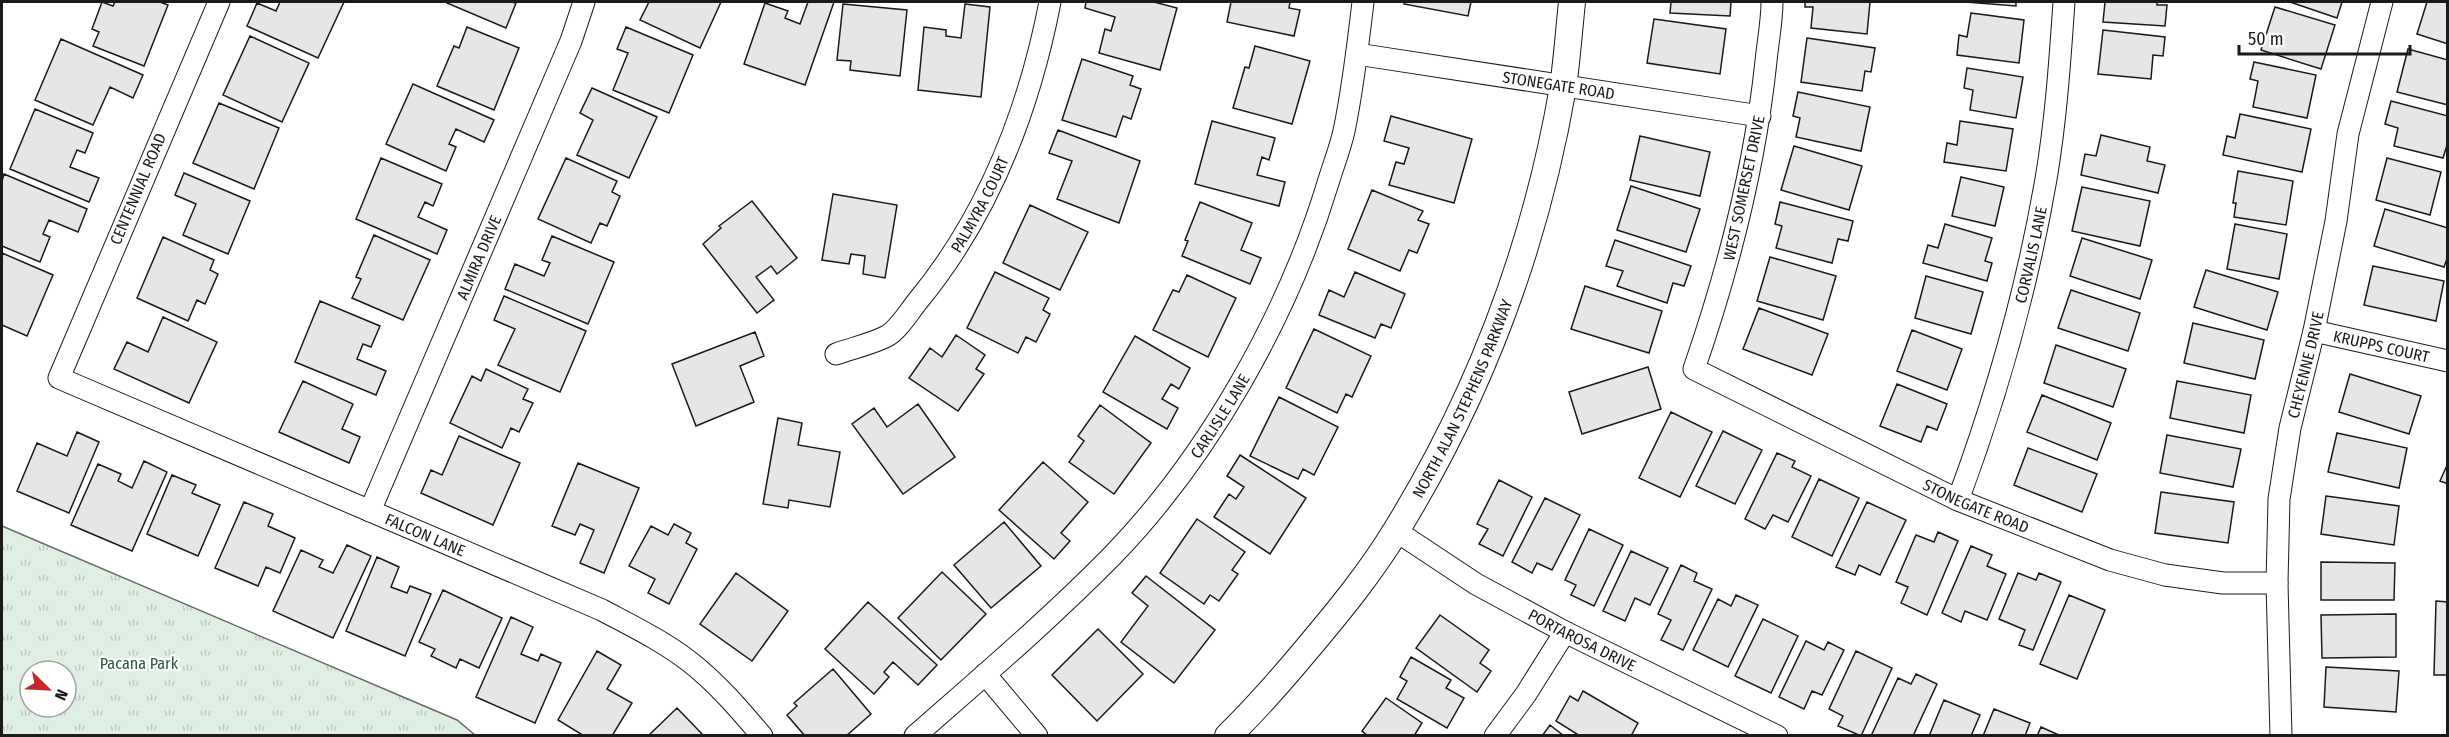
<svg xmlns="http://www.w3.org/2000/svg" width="2449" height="737" viewBox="0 0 2449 737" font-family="'Fira Sans Condensed',sans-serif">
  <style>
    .grass { fill: url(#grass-tufts); stroke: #6a6a6a; stroke-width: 1.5; fill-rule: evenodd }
    .building { fill: #e6e6e6; stroke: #1a1a1a; stroke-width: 1.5 }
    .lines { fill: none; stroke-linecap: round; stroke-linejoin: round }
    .minor-casing { stroke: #1a1a1a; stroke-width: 23 }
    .tertiary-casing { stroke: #1a1a1a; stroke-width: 28 }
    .minor { stroke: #fff; stroke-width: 21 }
    .tertiary { stroke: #fff; stroke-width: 26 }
    .labels { text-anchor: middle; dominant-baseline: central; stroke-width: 4.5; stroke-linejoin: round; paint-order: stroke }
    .street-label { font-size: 16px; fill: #1a1a1a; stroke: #fff }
    .park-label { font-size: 16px; fill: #2b5a34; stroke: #fff }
  </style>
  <defs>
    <pattern id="grass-tufts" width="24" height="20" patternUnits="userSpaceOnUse" patternTransform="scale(1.5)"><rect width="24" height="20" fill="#e0efe3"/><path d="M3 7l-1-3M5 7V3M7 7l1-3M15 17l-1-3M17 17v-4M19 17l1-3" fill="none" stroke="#c0ccc2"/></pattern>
  </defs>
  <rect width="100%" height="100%" fill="#fff"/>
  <!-- grass -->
  <path class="grass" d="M2 526 457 720 475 735H2ZM30 671H66V707H30Z"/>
  <!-- building -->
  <path class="building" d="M102 2 113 6 115 2H160L168 5 144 66 93 46 99 32 92 29Z
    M280 2H344L318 58 247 26 257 3 276 11Z
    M447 2H511L516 3 506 28 447 3Z
    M649 2H721L700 48 640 20Z
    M808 2H834L805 85 744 64 765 3 788 11 785 18 800 24Z
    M1086 2H1154L1177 8 1160 70 1099 53 1105 29 1111 31 1115 17 1085 8Z
    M1231 2H1290L1289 8 1300 10 1294 36 1227 22Z
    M1405 2H1471L1468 16 1404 4Z
    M1671 2H1731L1730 16 1670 13Z
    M1805 2H1870L1867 34 1811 28 1813 7H1805Z
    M1965 2H2016V6Z
    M2105 2H2157V5H2167L2165 26 2103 22Z
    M2290 2H2342L2337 18Z
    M2427 2H2448V44L2417 34Z
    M843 4 907 10 900 76 850 70 851 61 837 60Z
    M965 4 990 7 981 97 918 90 924 27 946 30V36L961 38Z
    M2275 7 2335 25 2321 69 2261 50Z
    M1971 13 2024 20 2019 63 1957 55 1959 35 1967 37Z
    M1654 19 1726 29 1720 74 1647 63Z
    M467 27 519 48 494 110 437 86 454 46 459 48Z
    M626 27 693 55 669 113 613 90 628 53 617 49Z
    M2103 30 2165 37 2163 56 2153 55 2151 79 2098 74Z
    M250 36 309 63 282 122 223 95Z
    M1807 38 1875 48 1871 72 1865 71 1862 91 1801 82Z
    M61 39 143 75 133 98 110 87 93 125 35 100Z
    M1255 46 1310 61 1292 124 1233 108 1245 67 1249 68Z
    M2408 49 2448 60V105L2397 92Z
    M1082 59 1133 76 1130 85 1141 89 1131 119 1123 116 1116 137 1062 120Z
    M2254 62 2316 75 2307 118 2253 107 2258 81 2250 79Z
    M1967 68 2023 77 2016 118 1970 110 1973 90 1964 88Z
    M413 84 494 120 484 142 456 129 449 144 456 147 446 171 386 144Z
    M592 88 657 117 629 178 577 155 593 120 580 113Z
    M1798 92 1870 107 1861 151 1796 137 1800 118 1793 116Z
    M2391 101 2448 116V142L2443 158 2394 146 2398 128 2385 124Z
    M219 103 279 128 254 189 193 163Z
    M35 109 93 133 85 153 77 150 70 167 99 178 89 202 10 169Z
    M2240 114 2311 129 2302 172 2223 155 2227 136 2235 138Z
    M1391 116 1472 139 1454 203 1389 185 1396 162 1404 164 1409 148 1384 141Z
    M1212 121 1275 138 1269 160 1262 157 1257 175 1285 182 1279 206 1195 184Z
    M1960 121 2013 129 2006 171 1944 162 1947 143 1957 145Z
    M1058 130 1140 161 1119 223 1057 199 1072 161 1049 153Z
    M2101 135 2150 147 2147 161 2165 165 2158 193 2081 175 2085 154 2096 156Z
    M1640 136 1710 152 1700 196 1630 180Z
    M1794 146 1862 166 1849 210 1781 190Z
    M381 158 442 184 433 206 425 202 418 217 447 230 437 254 356 219Z
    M566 158 617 181 612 192 620 196 607 226 600 223 591 243 538 219Z
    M2387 158 2441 172 2430 215 2376 200Z
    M2238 171 2293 181 2286 225 2234 217 2236 203H2233Z
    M184 173 250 201 228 254 183 235 196 204 175 195Z
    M4 174 87 209 78 232 49 220 43 234 50 237 40 262 2 246V181Z
    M1961 177 2004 187 1995 226 1952 216Z
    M1631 186 1700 209 1686 252 1617 230Z
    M2082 187 2150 201 2140 246 2072 231Z
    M1372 190 1423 211 1418 220 1429 224 1417 253 1409 250 1400 271 1348 249Z
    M833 194 897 205 885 278 863 274 865 256 851 254 849 264 822 260Z
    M752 201 797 258 777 274 771 266 756 277 774 300 757 313 703 244 721 228 719 226Z
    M1200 202 1252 223 1241 250 1261 258 1250 284 1182 256 1188 241 1185 240Z
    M1780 202 1853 221 1848 241 1838 239 1832 263 1776 248 1782 226 1775 224Z
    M1030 205 1088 232 1060 290 1003 263Z
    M2385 209 2448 228V256L2444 267 2374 246Z
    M1945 224 1992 238 1985 261 1992 263 1987 281 1923 263 1928 245 1938 248Z
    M2235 224 2287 234 2279 279 2227 269Z
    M374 235 430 260 403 320 352 298 361 279 356 277Z
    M552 236 614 262 588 324 505 289 515 264 544 276 550 263 542 260Z
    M163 237 214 260 210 270 218 274 205 304 197 300 188 321 137 298Z
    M2082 238 2152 260 2140 299 2070 276Z
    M1615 240 1691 266 1684 286 1673 283 1667 303 1617 286 1623 271 1606 266Z
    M2 253 53 275 27 336 2 325Z
    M1770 257 1836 276 1823 320 1757 301Z
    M2373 266 2444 281 2436 321 2364 305Z
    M2206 270 2278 292 2267 330 2194 307Z
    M995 272 1049 298 1043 310 1050 314 1036 342 1026 337 1018 353 967 328Z
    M1355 272 1405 294 1391 328 1381 324 1375 338 1319 315 1329 290 1344 297Z
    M1187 275 1236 298 1208 357 1153 330 1173 290 1179 292Z
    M1926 276 1983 292 1971 334 1915 318Z
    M1585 286 1662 311 1649 353 1571 329Z
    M2071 290 2140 313 2128 351 2058 328Z
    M504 296 586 331 560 392 498 365 515 329 494 320Z
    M320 301 380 326 371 347 363 344 357 359 386 371 376 395 295 362Z
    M1759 308 1828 334 1812 375 1743 349Z
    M163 317 217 342 189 403 114 369 127 342 148 352Z
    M2193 323 2264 340 2255 379 2184 363Z
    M1314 329 1371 356 1352 397 1346 394 1337 413 1286 388Z
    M1912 330 1962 349 1947 390 1897 371Z
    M755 332 764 356 740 366 754 402 696 426 672 364Z
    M956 335 985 355 976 369 984 374 958 411 909 378 930 348 942 357Z
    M1135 336 1190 368 1179 389 1171 384 1162 399 1178 408 1167 429 1103 392Z
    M2056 345 2126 369 2113 407 2044 383Z
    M1648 367 1661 409 1582 434 1569 392Z
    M486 369 528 389 523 399 533 403 519 432 511 428 502 448 450 423 472 376 481 381Z
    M2350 374 2421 396 2409 434 2339 412Z
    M303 381 353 404 342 429 360 437 349 463 279 432Z
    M2177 381 2251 395 2244 433 2170 418Z
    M1897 384 1947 404 1937 430 1927 426 1921 442 1880 426Z
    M2042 395 2111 423 2097 460 2027 432Z
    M1279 397 1338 427 1314 475 1303 469 1298 479 1250 456Z
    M918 404 955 457 903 494 852 424 874 408 887 427Z
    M1100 405 1151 443 1114 494 1069 462 1084 441 1078 436Z
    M1671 412 1712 432 1680 497 1639 478Z
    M778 418 802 423 798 445 840 452 830 507 789 500 788 508 763 504Z
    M1723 431 1762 450 1735 504 1696 486Z
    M77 432 99 442 69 513 17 491 37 443 67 456Z
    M2337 433 2407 448 2399 488 2328 472Z
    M2167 435 2241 449 2233 487 2160 473Z
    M459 436 520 463 493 525 421 493 431 470 442 475Z
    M2028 448 2097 474 2082 512 2014 485Z
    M1777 453 1795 461 1792 467 1811 476 1788 522 1773 515 1765 529 1745 519Z
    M1240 455 1306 498 1270 554 1214 517 1229 494 1236 499 1244 487 1227 476Z
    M144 461 167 472 132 551 71 525 98 464 121 474 118 481 132 488Z
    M1043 462 1088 502 1061 533 1070 541 1054 559 999 510Z
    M578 463 639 488 604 573 580 563 594 530 580 524 575 535 552 526Z
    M2448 463V484L2440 481Z
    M172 475 196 485 192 493 220 505 198 556 147 534Z
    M1819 479 1859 498 1832 556 1792 537Z
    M1499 480 1532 497 1503 556 1479 544 1488 529 1477 524Z
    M2161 492 2234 502 2228 543 2155 533Z
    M2326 496 2399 506 2394 545 2321 534Z
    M1545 498 1580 515 1552 570 1537 563 1532 573 1512 562Z
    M244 502 273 514 268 526 295 538 280 573 266 567 258 586 215 568Z
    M1867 502 1906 520 1880 575 1859 565 1855 575 1836 567Z
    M1197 519 1245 552 1232 570 1238 574 1219 601 1210 595 1204 604 1160 573Z
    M1004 522 1041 566 991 608 954 565Z
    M674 524 691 533 686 543 697 549 669 604 648 593 655 579 629 566 651 526 668 535Z
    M1589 529 1623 545 1594 606 1571 595 1576 585 1565 580Z
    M1938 532 1958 541 1927 615 1901 603 1908 587 1896 582 1916 535 1934 542Z
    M347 545 371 556 333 638 273 611 301 550 323 560 319 567 333 573Z
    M1971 546 1992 555 1987 566 2006 574 1987 620 1965 611 1961 622 1942 613Z
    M1631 551 1668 568 1650 605 1635 598 1625 621 1603 611Z
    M377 557 399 567 391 587 407 593 410 586 431 594 405 656 346 631Z
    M2321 562 2395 563 2394 600H2321Z
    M1681 565 1697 573 1694 581 1712 589 1683 650 1661 640 1671 620 1658 614Z
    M942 572 986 614 941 660 898 618Z
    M736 573 788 611 752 661 700 624Z
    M2018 573 2036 580 2039 573 2061 582 2033 650 2019 645 2025 630 1999 619Z
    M1146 576 1215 630 1174 683 1121 642 1148 606 1132 593Z
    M443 590 502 618 479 668 460 659 456 668 431 656 435 649 419 642Z
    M1736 595 1758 605 1728 667 1693 650 1718 599 1731 606Z
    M2069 595 2105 610 2077 679 2040 664Z
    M2436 601 2448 602V675H2434Z
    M868 602 937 665 918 685 893 662 884 672 889 677 874 694 825 649Z
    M2396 614V657L2322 658 2321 615Z
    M1440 615 1489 650 1480 663 1491 671 1477 692 1416 648Z
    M511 617 533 627 521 654 538 661 541 654 561 663 535 723 476 697Z
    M1763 619 1798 636 1771 693 1735 676Z
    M1098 629 1143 674 1097 721 1052 675Z
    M1806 641 1824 650 1828 642 1844 650 1822 695 1812 691 1804 709 1779 697Z
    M597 651 621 665 607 689 632 703 612 736H584L558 720Z
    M1856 651 1892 668 1861 736 1838 726 1843 716 1829 709Z
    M1411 657 1451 680 1446 688 1464 698 1447 728 1397 699 1407 681 1400 677Z
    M2326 667 2399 671 2396 712 2324 707Z
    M833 669 871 714 846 736H805L787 715 797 706 794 703Z
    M1916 674 1937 684 1913 736H1871L1898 678 1911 684Z
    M1583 691 1638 723 1631 736H1580L1556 721 1570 696 1578 701Z
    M1386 698 1422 723 1414 736H1368L1362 731Z
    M1944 700 1980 715 1971 736H1929Z
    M677 708 704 736H648Z
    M1994 709 2030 723 2025 736H1983Z
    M1550 725 1564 736H1542Z
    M2041 727 2061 736H2037Z"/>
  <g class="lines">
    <!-- minor casing -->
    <g class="minor-casing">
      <g id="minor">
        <path id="s1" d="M219 2 59 378 602 610C632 626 663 641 690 662 717 683 740 710 762 736"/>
        <path id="s2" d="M1772 2C1772 21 1768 41 1766 61 1755 167 1729 268 1694 369L1958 500 2110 560 2165 575 2223 583H2277"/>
        <path id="s3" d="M1357 54 1760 116"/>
        <path id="s4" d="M2314 331 2448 361"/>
        <path id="s5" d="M836 354C852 348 872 344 887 336 898 330 909 312 917 302 988 216 1029 110 1050 2"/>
        <path id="s6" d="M1958 500C1997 395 2027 289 2046 179 2056 120 2060 60 2064 2"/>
        <path id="s7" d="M370 511 571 41 584 2"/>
        <path id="s8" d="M1396 531 1476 584 1565 632 1777 736"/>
        <path d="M985 674 1037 736"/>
        <path id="s9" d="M915 736C982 677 1050 619 1112 556 1209 456 1288 315 1328 183 1333 166 1340 149 1344 131 1353 88 1358 45 1363 2"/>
        <path d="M1495 736 1526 694 1565 632"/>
        <path id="s10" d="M2281 736 2277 583 2279 499 2290 428 2314 331 2336 221 2348 134 2382 2"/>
      </g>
    </g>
    <!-- tertiary casing -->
    <g class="tertiary-casing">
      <g id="tertiary">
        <path id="s11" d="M1228 736C1256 709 1282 679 1307 649 1339 611 1371 572 1397 529 1480 394 1536 244 1563 87 1567 59 1569 30 1572 2"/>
      </g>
    </g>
    <!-- minor -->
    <use href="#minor" class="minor"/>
    <!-- tertiary -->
    <use href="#tertiary" class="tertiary"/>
  </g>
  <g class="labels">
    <!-- street labels -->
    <g class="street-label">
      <text stroke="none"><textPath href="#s3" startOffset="204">STONEGATE ROAD</textPath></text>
      <text transform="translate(1744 188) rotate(-78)">WEST SOMERSET DRIVE</text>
      <text transform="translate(138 189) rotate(-67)">CENTENNIAL ROAD</text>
      <text stroke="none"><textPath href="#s5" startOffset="216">PALMYRA COURT</textPath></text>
      <text stroke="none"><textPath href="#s6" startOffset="256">CORVALIS LANE</textPath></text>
      <text stroke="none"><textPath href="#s7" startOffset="276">ALMIRA DRIVE</textPath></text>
      <text stroke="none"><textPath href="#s4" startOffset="69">KRUPPS COURT</textPath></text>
      <text stroke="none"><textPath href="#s10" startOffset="374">CHEYENNE DRIVE</textPath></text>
      <text stroke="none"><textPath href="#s11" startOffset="414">NORTH ALAN STEPHENS PARKWAY</textPath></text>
      <text stroke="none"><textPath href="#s9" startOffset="444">CARLISLE LANE</textPath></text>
      <text stroke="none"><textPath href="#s2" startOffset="690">STONEGATE ROAD</textPath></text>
      <text stroke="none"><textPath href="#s1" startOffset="807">FALCON LANE</textPath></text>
      <text stroke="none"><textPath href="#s8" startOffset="216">PORTAROSA DRIVE</textPath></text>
    </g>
    <!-- park labels -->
    <g class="park-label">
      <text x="139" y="663">Pacana Park</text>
    </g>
  </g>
  <!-- border -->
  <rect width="2449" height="737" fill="none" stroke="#1a1a1a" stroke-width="6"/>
  <!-- north arrow -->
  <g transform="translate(48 689) rotate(114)"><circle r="28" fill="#ffffff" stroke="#a3a3a3" stroke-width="1.5"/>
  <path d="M0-4.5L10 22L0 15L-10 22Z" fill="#c62828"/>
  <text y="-9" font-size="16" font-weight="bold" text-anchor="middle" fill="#1a1a1a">N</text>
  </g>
  <!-- scale -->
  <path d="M2239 45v9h171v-9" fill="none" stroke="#1a1a1a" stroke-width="3"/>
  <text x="2248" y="45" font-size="18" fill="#1a1a1a" stroke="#ffffff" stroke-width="4.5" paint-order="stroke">50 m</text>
</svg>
